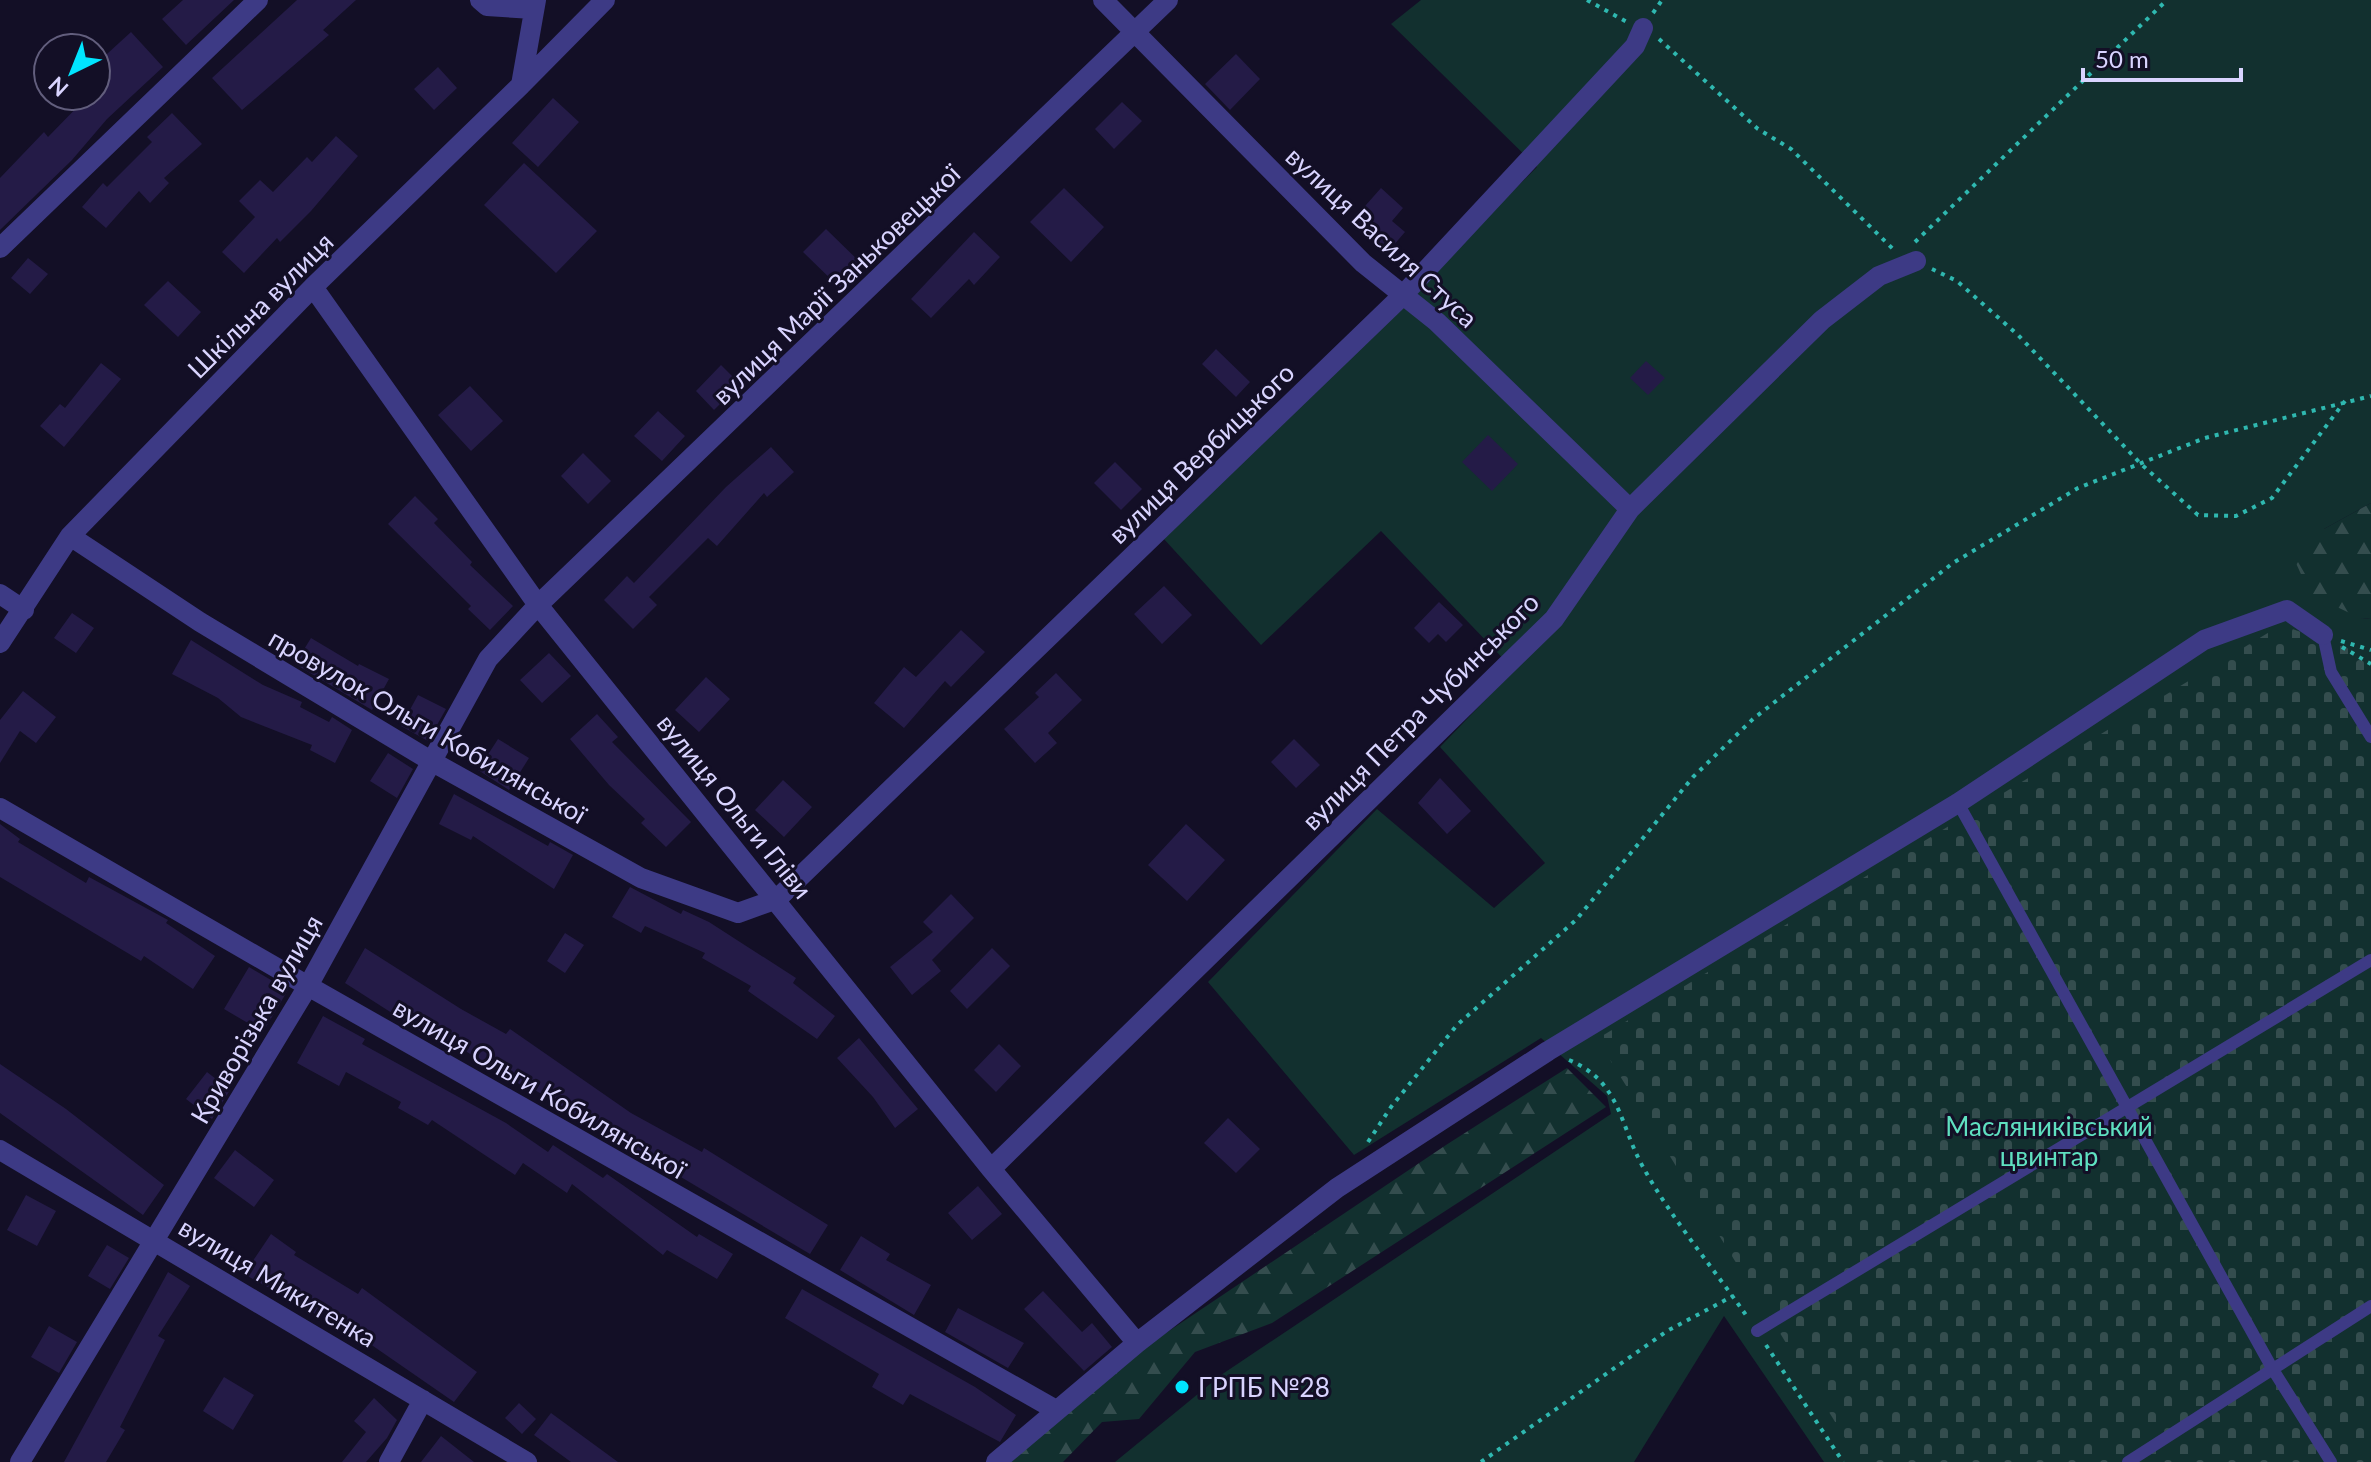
<svg xmlns="http://www.w3.org/2000/svg" width="2371" height="1462" viewBox="0 0 2371 1462" font-family="Lato,sans-serif">
  <style>
    .green { fill: #12302f }
    .forest { fill: url(#forest-firs) }
    .cemetery { fill: url(#cemetery-stones) }
    .building { fill: #241b47 }
    .lines { fill: none; stroke-linecap: round; stroke-linejoin: round }
    .path { stroke: #2fb8b0; stroke-width: 4; stroke-dasharray: 4 6; stroke-linecap: butt }
    .lane { stroke: #3d3a85; stroke-width: 12 }
    .street { stroke: #3d3a85; stroke-width: 20 }
    .poi-dot { fill: #00e5ff; stroke: #130f26; stroke-width: 3 }
    .labels { text-anchor: middle; dominant-baseline: central; stroke-width: 6; stroke-linejoin: round; paint-order: stroke }
    .street-label { font-size: 26px; fill: #d9d4ff; stroke: #130f26 }
    .park-label { font-size: 26px; fill: #5fe0c0; stroke: #130f26 }
    .poi-label { font-size: 26px; fill: #d9d4ff; stroke: #130f26; text-anchor: start }
  </style>
  <defs>
    <pattern id="forest-firs" width="22" height="20" patternUnits="userSpaceOnUse" patternTransform="scale(2)"><rect width="22" height="20" fill="#12302f"/><path d="M5 1l3.5 6h-7zM16 11l3.5 6h-7z" fill="#344d4e"/></pattern>
    <pattern id="cemetery-stones" width="16" height="16" patternUnits="userSpaceOnUse" patternTransform="scale(2)"><rect width="16" height="16" fill="#12302f"/><path d="M2 7V4a2 2 0 0 1 4 0v3zM10 15v-3a2 2 0 0 1 4 0v3z" fill="#344d4e"/></pattern>
  </defs>
  <rect width="100%" height="100%" fill="#130f26"/>
  <!-- green -->
  <path class="green" d="M1421 0H2371V503L2324 529 2362 619 2371 618V1462H1824L1724 1316 1634 1462H1115L1221 1375 1611 1114 1607 1096 1541 1038 1354 1155 1208 982 1377 809 1494 908 1545 863 1440 747 1514 670 1381 531 1261 645 1163 538 1537 167 1391 24Z"/>
  <!-- forest -->
  <path class="forest" d="M2371 503V618L2362 619 2310 594 2295 561 2324 529Z
    M1567 1068 1606 1107 1272 1323 1195 1352 1139 1419 1102 1422 1063 1462H1006L1099 1378 1446 1145Z"/>
  <!-- cemetery -->
  <path class="cemetery" d="M2281 625 2358 652 2371 661V1462H1860L1597 1039Z"/>
  <!-- building -->
  <path class="building" d="M183 0H234L186 45 162 19Z
    M297 0H356L323 30 329 35 242 110 212 78Z
    M131 32 163 67 107 119 72 160 0 230V178L44 132 48 137 88 96H96V88L107 77 96 64Z
    M1236 54 1260 79 1230 110 1205 84Z
    M438 67 457 88 434 110 414 89Z
    M553 98 579 122 538 167 512 143Z
    M1122 102 1142 121 1114 149 1095 129Z
    M172 113 202 144 164 178 169 183 150 203 139 191 106 228 82 207 103 183 107 187 152 142 147 137Z
    M336 136 358 156 311 211 280 242 277 238 244 273 222 252 255 217 239 201 260 180 273 192 307 157 312 162Z
    M524 163 597 231 556 273 484 205Z
    M1064 188 1104 227 1071 262 1030 222Z
    M1381 188 1403 208 1392 221 1405 232 1386 254 1350 223Z
    M826 229 864 266 841 289 803 252Z
    M974 232 1000 257 974 285 969 279 931 318 911 299Z
    M28 258 48 274 30 294 11 278Z
    M168 281 201 312 178 337 144 305Z
    M1216 349 1250 382 1236 397 1202 364Z
    M1646 361 1665 378 1648 395 1630 378Z
    M101 363 121 379 64 447 40 426 60 404 65 408Z
    M721 365 740 384 714 410 696 391Z
    M470 386 503 421 471 451 438 415Z
    M658 411 685 436 662 461 634 436Z
    M1488 435 1518 464 1492 491 1462 462Z
    M771 447 794 472 767 497 764 493 717 546 708 538 649 597 657 605 633 629 604 600 627 576 634 583 726 487Z
    M583 453 611 481 588 504 561 476Z
    M1115 462 1142 489 1121 510 1094 483Z
    M415 496 438 519 434 523 472 562 470 565 513 606 490 630 468 609 471 606 388 524Z
    M1164 586 1192 615 1162 644 1134 614Z
    M1439 602 1463 625 1446 642 1438 634 1429 643 1414 628Z
    M72 613 94 628 76 653 54 638Z
    M961 630 985 652 951 687 945 681 904 728 874 703 904 667 916 677Z
    M311 638 358 666 359 664 389 679 372 710 295 664Z
    M191 640 263 685 302 702 300 707 329 722 332 717 352 730 335 763 310 750 312 745 241 717 218 698 172 674Z
    M549 653 571 676 542 703 520 680Z
    M1056 673 1082 700 1048 733 1057 743 1035 763 1004 729 1039 697 1035 693Z
    M706 677 730 699 699 732 675 710Z
    M23 691 56 717 36 743 20 731 0 763V720Z
    M418 695 446 709 428 741 401 726Z
    M597 714 618 737 612 742 691 822 666 847 641 823 645 819 609 785 570 739Z
    M498 739 529 758 509 790 478 770Z
    M1294 739 1320 765 1296 788 1271 762Z
    M388 753 413 769 397 798 370 781Z
    M1440 778 1471 811 1447 834 1418 803Z
    M783 780 812 807 784 837 755 810Z
    M454 794 548 846 550 842 573 855 554 889 473 836 471 840 439 824Z
    M0 824 20 839 18 842 86 883 89 877 168 920 166 923 215 956 193 989 144 956 141 961 0 877Z
    M1186 824 1225 860 1187 901 1148 865Z
    M630 887 681 914 683 910 709 922 796 978 793 983 835 1016 817 1039 748 991 751 986 702 958 705 953 645 926 641 933 612 917Z
    M951 894 974 918 932 960 941 971 912 995 890 967 933 932 923 922Z
    M565 933 584 945 565 973 547 961Z
    M365 948 461 1009 506 1034 510 1029 631 1113 702 1152 704 1148 828 1225 810 1254 523 1083 521 1085 467 1052 421 1028 420 1031 345 983Z
    M992 948 1010 966 967 1009 950 991Z
    M249 967 288 990 263 1032 224 1009Z
    M323 1016 365 1039 362 1044 506 1123 548 1152 553 1145 603 1178 607 1174 697 1237 699 1234 733 1254 717 1279 667 1250 663 1255 572 1184 567 1193 523 1163 515 1175 432 1120 428 1125 398 1108 401 1102 346 1072 339 1086 297 1063Z
    M859 1038 918 1109 895 1128 873 1097 837 1058Z
    M999 1044 1021 1066 996 1092 974 1070Z
    M0 1064 66 1109 164 1185 143 1215 0 1113Z
    M207 1072 230 1090 212 1119 186 1099Z
    M1228 1118 1260 1149 1236 1173 1204 1143Z
    M235 1150 274 1180 254 1207 214 1178Z
    M978 1186 1002 1214 972 1240 948 1213Z
    M26 1195 56 1211 37 1246 7 1230Z
    M271 1234 296 1252 294 1255 358 1294 362 1288 477 1372 454 1402 321 1310 317 1315 244 1274Z
    M861 1236 890 1254 886 1260 931 1285 914 1315 840 1270Z
    M107 1245 129 1258 110 1289 88 1276Z
    M168 1272 190 1286 158 1336 165 1340 120 1427 125 1430 106 1462H64Z
    M802 1289 975 1387 1016 1415 1000 1442 910 1394 903 1405 872 1387 879 1374 785 1318Z
    M1043 1291 1082 1332 1092 1323 1112 1347 1084 1371 1024 1309Z
    M958 1308 1024 1343 1008 1368 945 1332Z
    M49 1326 77 1342 59 1373 31 1357Z
    M224 1377 254 1395 233 1430 203 1411Z
    M374 1398 397 1420 387 1438 366 1462H342L366 1432 354 1421Z
    M519 1403 536 1419 522 1434 505 1418Z
    M551 1413 618 1462H571L534 1435Z
    M441 1436 474 1462H421Z"/>
  <g class="lines">
    <!-- path -->
    <path class="path" d="M1587 0 1627 22
      M1653 13 1662 0
      M1659 39 1758 129 1791 149 1893 249
      M1915 242 2167 0
      M1932 269 1957 281 2018 335 2141 464 2198 515 2236 516 2272 498 2345 401
      M2341 641 2371 650
      M2342 647 2371 664
      M1569 1060C1621 1082 1619 1124 1643 1167 1671 1218 1714 1269 1748 1318
      M1368 1142 1391 1107 1457 1025 1576 920 1693 777 1753 719 1953 563 2078 488 2205 438 2371 396
      M1766 1345 1843 1462
      M1481 1462 1667 1331 1733 1296"/>
    <!-- lane -->
    <path class="lane" d="M2323 635 2331 672 2371 737
      M1958 803 2272 1368 2331 1462
      M1757 1331 2371 960
      M2128 1462 2371 1306"/>
    <!-- street -->
    <path class="street" d="M480 0 487 6 533 9
      M1103 0 1363 263 1437 322 1630 509
      M521 85 605 0
      M0 248 258 0
      M313 287 538 605 991 1169 1137 1343
      M70 536 200 622 431 761 641 878 738 913 777 899 1402 296 1635 46 1643 28
      M0 594 24 610
      M0 643 70 536 313 287 521 85 536 0
      M0 808 308 986 1056 1410
      M0 1150 527 1462
      M991 1169 1554 619 1630 509 1822 320 1879 276 1916 261
      M20 1462 308 986 488 659 538 605 1168 0
      M389 1462 423 1400
      M996 1462 1137 1343 1337 1188 1548 1051 1958 803 2204 640 2287 610 2323 635"/>
  </g>
  <!-- markers -->
  <circle class="poi-dot" cx="1182" cy="1387" r="8"/>
  <g class="labels">
    <!-- street labels -->
    <g class="street-label">
      <text transform="translate(1382 237) rotate(43)">вулиця Василя Стуса</text>
      <text transform="translate(836 284) rotate(-44)">вулиця Марії Заньковецької</text>
      <text transform="translate(260 305) rotate(-45)">Шкільна вулиця</text>
      <text transform="translate(1201 453) rotate(-44)">вулиця Вербицького</text>
      <text transform="translate(1420 711) rotate(-45)">вулиця Петра Чубинського</text>
      <text transform="translate(428 726) rotate(30)">провулок Ольги Кобилянської</text>
      <text transform="translate(735 806) rotate(51)">вулиця Ольги Гліви</text>
      <text transform="translate(256 1019) rotate(-60)">Криворізька вулиця</text>
      <text transform="translate(540 1088) rotate(30)">вулиця Ольги Кобилянської</text>
      <text transform="translate(278 1282) rotate(31)">вулиця Микитенка</text>
    </g>
    <!-- park labels -->
    <g class="park-label">
      <text x="2049" y="1126">Масляниківський<tspan x="2049" dy="30">цвинтар</tspan></text>
    </g>
    <!-- poi labels -->
    <g class="poi-label">
      <text x="1198" y="1387">ГРПБ №28</text>
    </g>
  </g>
  <!-- north arrow -->
  <g transform="translate(72 72) rotate(223)"><circle r="38" fill="#130f26" stroke="#625e7d" stroke-width="2"/>
  <path d="M0-6L14 30L0 20L-14 30Z" fill="#00e5ff"/>
  <text y="-12" font-size="22" font-weight="bold" text-anchor="middle" fill="#d9d4ff">N</text>
  </g>
  <!-- scale -->
  <path d="M2083 68v12h158v-12" fill="none" stroke="#d9d4ff" stroke-width="4"/>
  <text x="2095" y="68" font-size="24" fill="#d9d4ff" stroke="#130f26" stroke-width="6" paint-order="stroke">50 m</text>
</svg>
